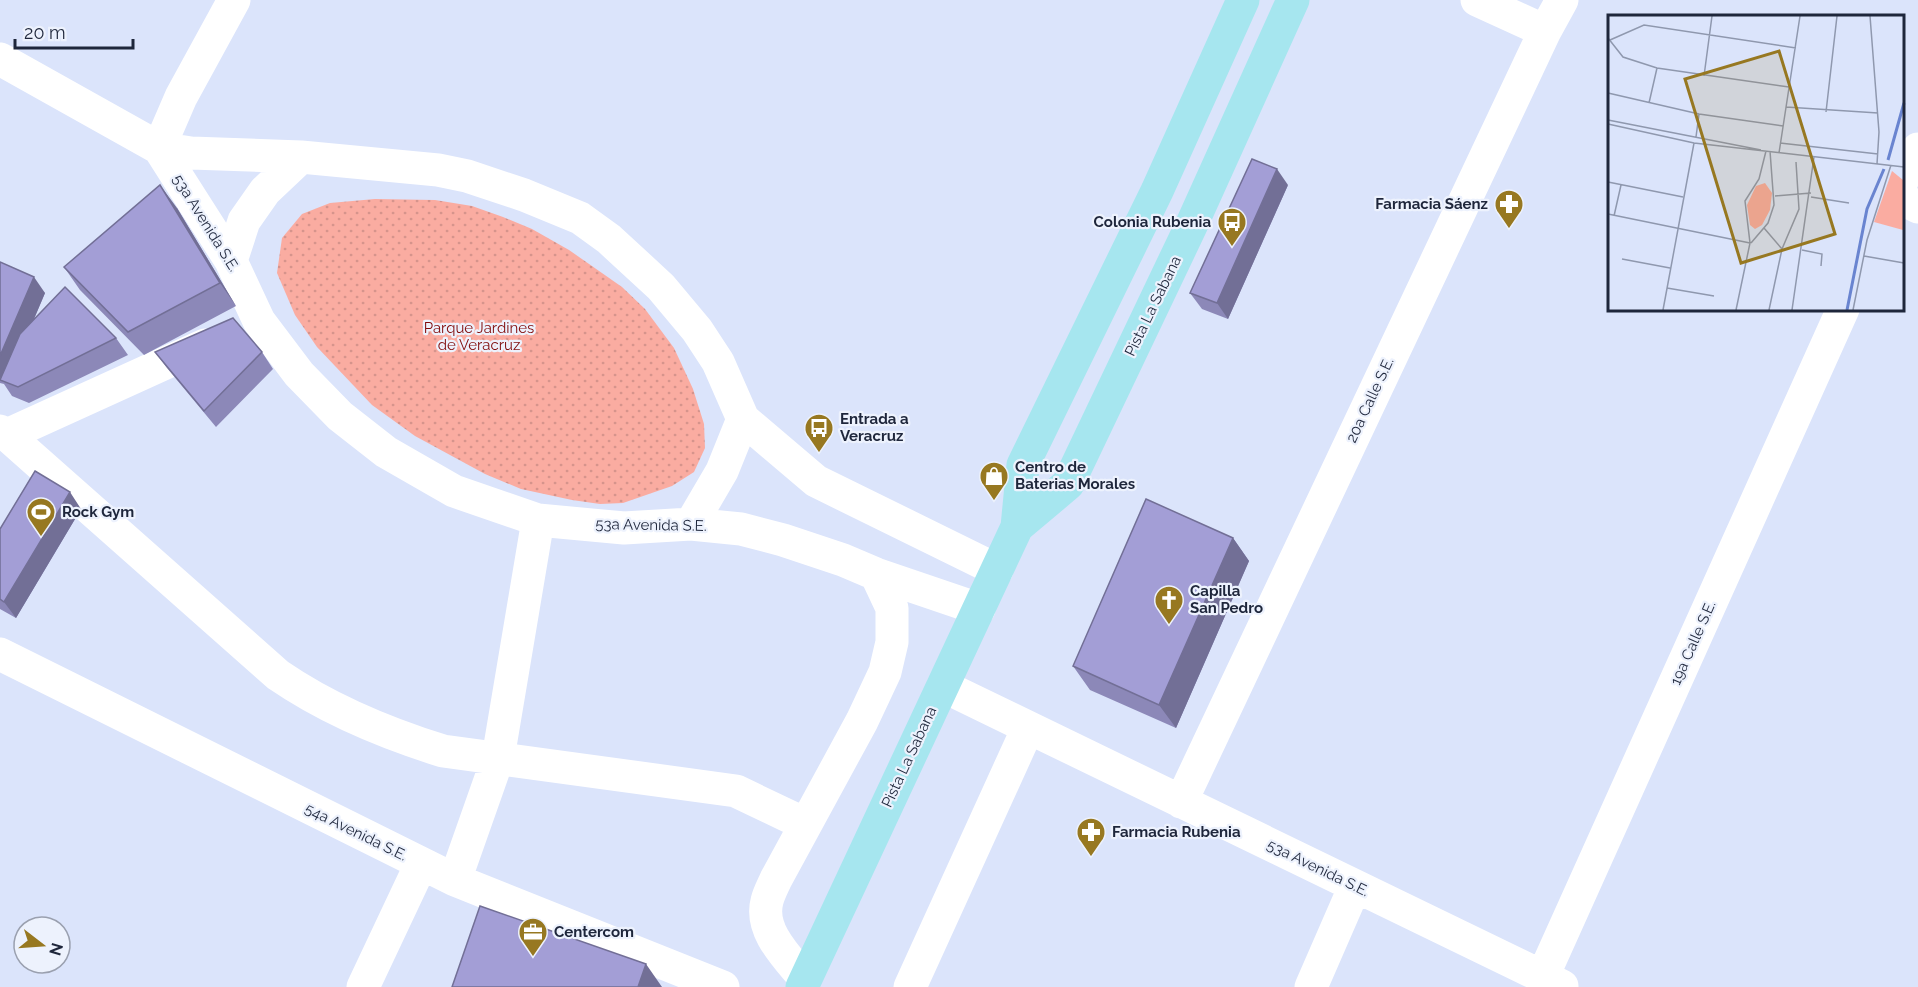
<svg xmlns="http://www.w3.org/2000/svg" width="1918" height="987" viewBox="0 0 1918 987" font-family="Raleway,sans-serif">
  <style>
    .park { fill: url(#park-dots) }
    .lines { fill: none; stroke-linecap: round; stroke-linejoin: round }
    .minor { stroke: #fff; stroke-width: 33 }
    .major { stroke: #a6e6ef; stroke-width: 33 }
    .wall { fill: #8c88b8 }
    .shaded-wall { fill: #726f96 }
    .building { fill: #a39ed6; stroke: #726f96; stroke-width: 1.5 }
    .labels { text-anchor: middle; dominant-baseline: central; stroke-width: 4.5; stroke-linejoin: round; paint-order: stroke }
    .poi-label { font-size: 15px; font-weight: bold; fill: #1e263b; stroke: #edf2fd; text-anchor: start }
    .street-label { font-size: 15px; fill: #1e263b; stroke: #edf2fd }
    .park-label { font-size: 15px; fill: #800b0b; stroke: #edf2fd }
    .inset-river { fill: none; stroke: #6984d0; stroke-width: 3 }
    .inset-road { fill: none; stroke: #8f98ae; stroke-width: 1.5 }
    .view { fill: #977821; fill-opacity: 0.15; stroke: #977821; stroke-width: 3 }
    .inset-edge { fill: none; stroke: #1e263b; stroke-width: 3 }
  </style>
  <defs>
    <pattern id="park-dots" width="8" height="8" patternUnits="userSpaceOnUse" patternTransform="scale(1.5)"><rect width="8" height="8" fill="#faaca1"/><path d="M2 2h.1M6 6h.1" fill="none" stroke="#d6948c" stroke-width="1.8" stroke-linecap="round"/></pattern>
  </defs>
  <rect width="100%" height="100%" fill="#dbe4fb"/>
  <!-- park -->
  <path class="park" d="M375 199 435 200 472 206 503 217 532 229 569 250 622 287 645 309 674 348 693 389 704 424 705 448 694 472 672 486 623 503 600 504 572 500 521 489 485 474 415 436 372 405 317 347 295 315 277 273 282 238 302 214 330 203Z"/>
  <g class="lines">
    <!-- minor -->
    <path class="minor" d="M1477 0 1545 31
      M0 59 159 148 191 153 301 157 438 170 467 176 524 195 580 218 609 239 661 287 697 330 718 362 743 419 816 481 997 570
      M159 148 231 261 259 321 299 374 340 416 386 452 454 491 538 520 624 528 691 524 741 529 783 540 843 560 876 574 979 609
      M159 148 181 97 234 0
      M1902 181 1918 149
      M1902 199 1918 207
      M231 261 244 221 265 191 301 157
      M0 431 7 435 278 675C329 710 385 733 443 751L736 791 805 824
      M7 435 205 345
      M691 524 722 471 743 419
      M0 654 455 880 723 987
      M943 686 1562 986
      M1181 802 1545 31 1562 0
      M455 880 498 758 538 520
      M1543 976 1843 309
      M805 979C788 958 759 931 767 901 769 893 773 886 776 879L862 721 885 672 892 642V608L876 574
      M363 987 421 864
      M910 987 1028 728
      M1311 987 1355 886"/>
    <!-- major -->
    <path class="major" d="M1017 527 1068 484 1191 226 1293 0
      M802 987 1017 527 1023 465 1157 191 1243 0"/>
  </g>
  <!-- wall -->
  <path class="wall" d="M1288 185 1228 319 1202 309 1190 293Z
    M177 208 236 306 144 355 80 290 64 267Z
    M0 262 45 293 34 319 116 338 128 355 29 403 12 396 4 384 0 383Z
    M155 352H262L273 369 216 427 167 368Z
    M81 509 16 618 0 609V529Z
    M1233 538 1249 561 1176 728 1090 690 1073 666Z"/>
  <!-- shaded-wall -->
  <path class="shaded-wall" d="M1277 169 1288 185 1228 319 1217 303Z
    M160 185 177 208 236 306 220 283Z
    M34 277 45 293 7 382 3 381 0 377V356Z
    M70 492 81 509 16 618 4 602Z
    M1233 538 1249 561 1176 728 1159 705Z
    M646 964 662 987H638Z"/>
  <!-- building -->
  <path class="building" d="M1252 159 1277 169 1217 303 1190 293Z
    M160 185 220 283 128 332 64 267Z
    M0 262 34 277 0 356Z
    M65 287 116 338 18 387 0 380 20 334Z
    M233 318 262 352 204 411 155 352Z
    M35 471 70 492 4 602 0 599V529Z
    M1146 499 1233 538 1159 705 1073 666Z
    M480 906 646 964 638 987H452Z"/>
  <!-- icons -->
  <defs>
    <g id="pharmacy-pin" transform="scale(1.5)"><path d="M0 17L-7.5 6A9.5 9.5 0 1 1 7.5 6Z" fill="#977821" stroke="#edf2fd"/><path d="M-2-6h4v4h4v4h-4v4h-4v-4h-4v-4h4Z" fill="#fff"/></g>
    <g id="bus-pin" transform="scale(1.5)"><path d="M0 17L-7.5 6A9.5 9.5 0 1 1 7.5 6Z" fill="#977821" stroke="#edf2fd"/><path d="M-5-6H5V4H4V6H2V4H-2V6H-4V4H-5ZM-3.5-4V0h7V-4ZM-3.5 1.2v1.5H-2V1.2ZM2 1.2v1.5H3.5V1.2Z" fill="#fff"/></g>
    <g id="shop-pin" transform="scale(1.5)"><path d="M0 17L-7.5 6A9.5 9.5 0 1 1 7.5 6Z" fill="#977821" stroke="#edf2fd"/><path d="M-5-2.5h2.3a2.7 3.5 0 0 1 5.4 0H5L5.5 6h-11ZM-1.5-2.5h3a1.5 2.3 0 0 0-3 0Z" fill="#fff"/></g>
    <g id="stadium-pin" transform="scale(1.5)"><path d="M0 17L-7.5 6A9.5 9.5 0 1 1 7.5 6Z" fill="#977821" stroke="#edf2fd"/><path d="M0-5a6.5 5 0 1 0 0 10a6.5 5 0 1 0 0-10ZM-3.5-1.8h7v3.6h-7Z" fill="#fff"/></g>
    <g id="church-pin" transform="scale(1.5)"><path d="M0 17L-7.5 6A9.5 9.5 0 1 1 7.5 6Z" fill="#977821" stroke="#edf2fd"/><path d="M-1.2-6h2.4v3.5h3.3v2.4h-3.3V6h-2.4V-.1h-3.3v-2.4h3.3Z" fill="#fff"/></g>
    <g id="office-pin" transform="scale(1.5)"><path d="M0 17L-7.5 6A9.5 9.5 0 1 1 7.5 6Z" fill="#977821" stroke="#edf2fd"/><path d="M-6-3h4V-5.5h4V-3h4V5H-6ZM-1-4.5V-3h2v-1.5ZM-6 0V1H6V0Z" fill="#fff"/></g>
  </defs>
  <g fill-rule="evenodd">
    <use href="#pharmacy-pin" x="1509" y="204"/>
    <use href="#bus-pin" x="1232" y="222"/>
    <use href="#bus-pin" x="819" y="428"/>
    <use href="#shop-pin" x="994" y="476"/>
    <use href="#stadium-pin" x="41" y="512"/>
    <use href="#church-pin" x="1169" y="600"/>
    <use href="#pharmacy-pin" x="1091" y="832"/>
    <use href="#office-pin" x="533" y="932"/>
  </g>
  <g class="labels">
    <!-- poi labels -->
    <g class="poi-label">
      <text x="1488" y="204" text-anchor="end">Farmacia Sáenz</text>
      <text x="1211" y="222" text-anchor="end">Colonia Rubenia</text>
      <text x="840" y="419">Entrada a<tspan x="840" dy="17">Veracruz</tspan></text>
      <text x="1015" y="467">Centro de<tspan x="1015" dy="17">Baterias Morales</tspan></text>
      <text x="62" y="512">Rock Gym</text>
      <text x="1190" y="591">Capilla<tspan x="1190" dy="17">San Pedro</tspan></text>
      <text x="1112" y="832">Farmacia Rubenia</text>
      <text x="554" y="932">Centercom</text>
    </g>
    <!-- street labels -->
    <g class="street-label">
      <text transform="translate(206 223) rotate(58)">53a Avenida S.E.</text>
      <text transform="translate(1153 306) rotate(-64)">Pista La Sabana</text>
      <text transform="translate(1370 400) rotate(-65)">20a Calle S.E.</text>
      <text transform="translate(651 525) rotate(1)">53a Avenida S.E.</text>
      <text transform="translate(1693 643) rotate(-66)">19a Calle S.E.</text>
      <text transform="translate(909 757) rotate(-65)">Pista La Sabana</text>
      <text transform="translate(356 832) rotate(26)">54a Avenida S.E.</text>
      <text transform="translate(1318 868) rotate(26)">53a Avenida S.E.</text>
    </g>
    <!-- park labels -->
    <g class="park-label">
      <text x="479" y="328">Parque Jardines<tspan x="479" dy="17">de Veracruz</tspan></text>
    </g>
  </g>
  <!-- overview -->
  <g transform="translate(1608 15)">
    <rect width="296" height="296" fill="#dbe4fb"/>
    <path d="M284 156 295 165V215L266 207Z" fill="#faaca1"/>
    <path d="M157 168 164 178 162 195 154 210 147 214 142 210 139 190 148 171Z" fill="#faaca1"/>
    <path class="inset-river" d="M280 145 296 88M239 295 259 194 276 154"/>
    <path class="inset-road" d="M262 1 271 117 269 149M0 23 15 42 49 53 181 72M2 25 36 10 188 33M96 61 104 1M0 78 91 99 175 111M41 88 49 53M178 92 270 98M218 97 229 1M0 105 153 135M0 109 86 128 296 152M88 122 91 99M172 128 270 139M171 138 192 1M0 167 75 182M167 181 203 178M203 182 241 188M0 199 142 228M6 201 13 170M156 213 174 234M143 228 160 208 166 190 162 136M194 235 214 239 213 251M256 241 296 248M14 244 62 253M59 273 106 281M55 295 86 128M128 295 142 228 137 186 151 164 158 136M161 295 174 234 191 194 188 147M184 295 206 142M245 295 259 225 283 150"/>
    <path class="view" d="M171 36 227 219 133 248 77 64Z"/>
    <rect width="296" height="296" class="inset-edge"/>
  </g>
  <!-- north arrow -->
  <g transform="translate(42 945) rotate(107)"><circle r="28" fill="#edf2fd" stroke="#9aa0af" stroke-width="1.5"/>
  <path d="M0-4.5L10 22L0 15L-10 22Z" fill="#977821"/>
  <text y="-9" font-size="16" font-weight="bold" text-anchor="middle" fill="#1e263b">N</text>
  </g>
  <!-- scale -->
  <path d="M15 39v9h118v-9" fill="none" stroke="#1e263b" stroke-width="3"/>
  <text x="24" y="39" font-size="18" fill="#1e263b" stroke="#edf2fd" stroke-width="4.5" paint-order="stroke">20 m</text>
</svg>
